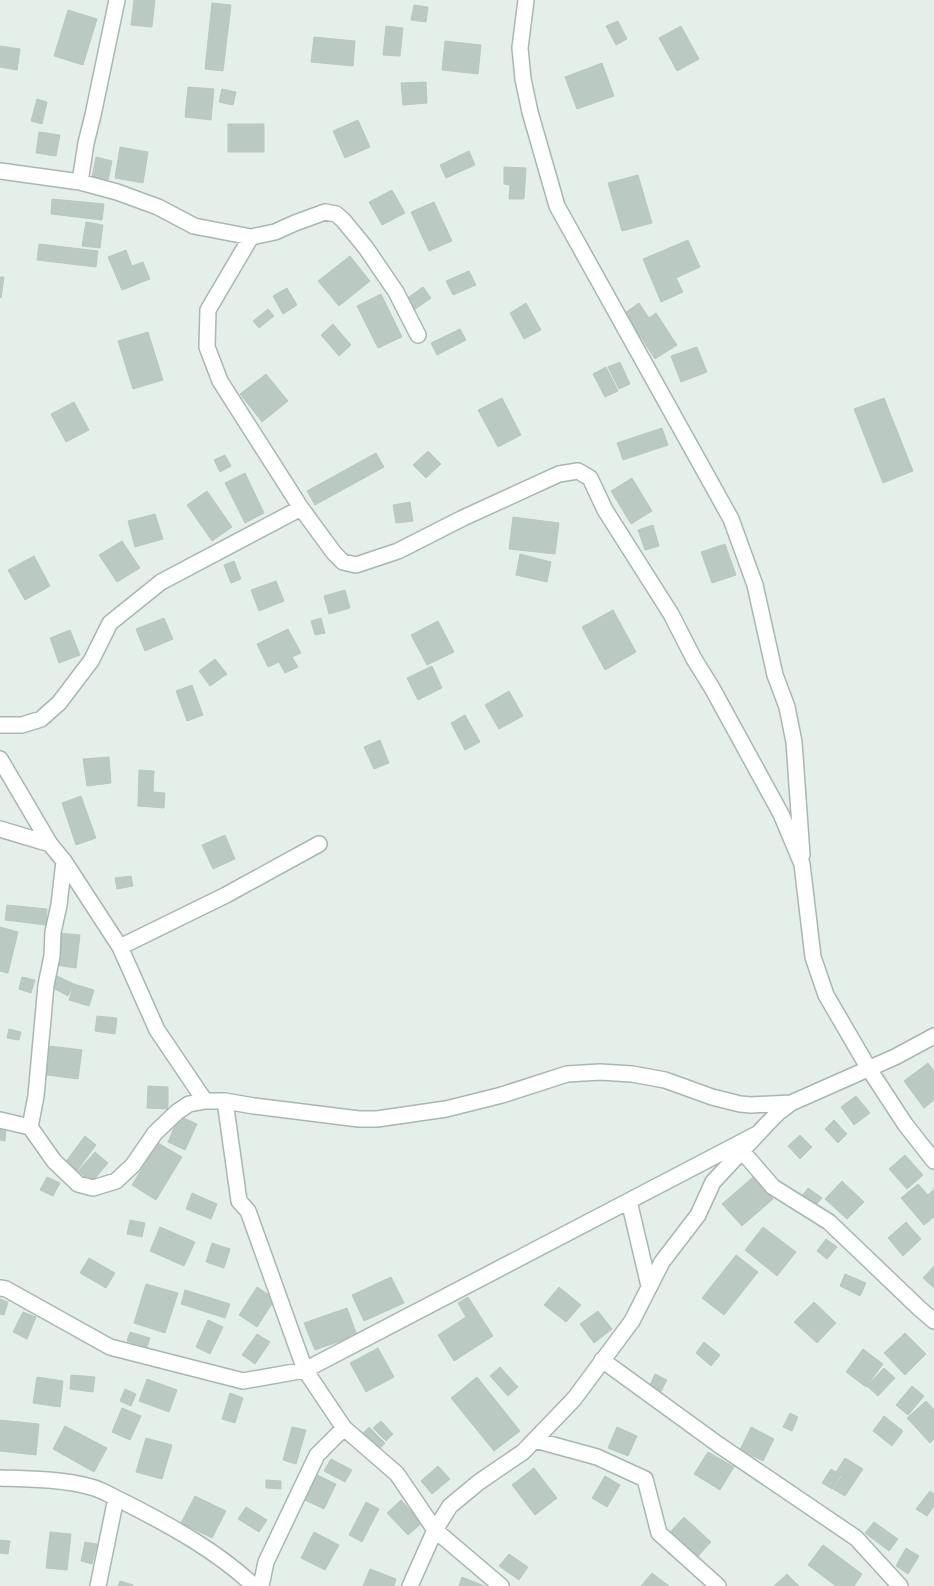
<svg xmlns="http://www.w3.org/2000/svg" width="934" height="1586" viewBox="0 0 934 1586" font-family="Roboto,sans-serif">
  <style>
    .building { fill: #bacac2; stroke: #b7c9c0 }
    .lines { fill: none; stroke-linecap: round; stroke-linejoin: round }
    .minor-casing { stroke: #a7b7b1; stroke-width: 18 }
    .minor { stroke: #fff; stroke-width: 15 }
  </style>
  <rect width="100%" height="100%" fill="#e5efea"/>
  <!-- building -->
  <path class="building" d="M134 0H155L152 27 131 25Z
    M212 3 231 5 223 71 205 69Z
    M414 5 428 7 426 22 411 20Z
    M68 10 97 19 83 65 54 56Z
    M618 21 627 39 616 45 606 26Z
    M386 26 403 28 400 56 383 55Z
    M681 26 699 59 677 71 659 38Z
    M314 37 355 41 353 66 311 62Z
    M445 41 481 45 478 74 442 70Z
    M0 46 20 49 17 70 0 67Z
    M602 63 614 96 577 109 565 77Z
    M426 82 427 103 403 105 401 83Z
    M188 87 214 89 211 120 185 117Z
    M222 89 236 92 233 105 219 102Z
    M37 99 47 102 42 124 31 121Z
    M358 120 370 147 345 158 333 131Z
    M228 124H264V152H228Z
    M39 132 60 135 56 156 36 153Z
    M120 147 148 152 143 183 115 178Z
    M469 151 475 165 446 178 440 165Z
    M96 157 112 161 107 185 91 182Z
    M504 167 526 168 524 199H509L510 185 504 184Z
    M638 175 652 223 622 231 608 183Z
    M392 190 405 213 382 225 369 202Z
    M52 199 104 204 102 220 51 214Z
    M434 202 452 241 429 251 411 212Z
    M86 222 103 225 100 248 82 246Z
    M688 240 700 267 676 278 683 292 661 302 643 259Z
    M39 244 98 251 96 267 37 260Z
    M126 250 132 266 143 262 150 279 122 290 108 257Z
    M350 256 370 281 339 306 318 281Z
    M469 271 476 285 453 295 446 281Z
    M0 277H4L1 298 0 297Z
    M423 287 431 298 414 310 406 299Z
    M287 288 297 305 283 314 273 296Z
    M381 294 402 337 378 348 357 306Z
    M526 303 541 330 524 339 510 313Z
    M639 303 649 318 656 313 677 345 655 359 625 313Z
    M268 309 274 316 259 328 253 321Z
    M333 324 351 345 339 356 321 335Z
    M460 329 466 340 437 355 431 343Z
    M148 332 163 380 133 389 118 341Z
    M697 347 707 372 681 382 671 356Z
    M620 362 630 384 619 389 608 367Z
    M606 367 618 391 605 397 593 374Z
    M266 374 288 401 262 422 240 394Z
    M502 398 521 435 498 447 478 410Z
    M884 398 913 471 883 483 854 409Z
    M74 402 89 430 66 442 51 414Z
    M662 428 668 445 623 460 617 443Z
    M428 451 441 464 426 478 413 465Z
    M376 453 384 467 315 505 307 491Z
    M225 455 231 466 220 472 214 460Z
    M245 473 264 513 245 523 225 483Z
    M632 478 652 511 631 524 611 491Z
    M207 491 232 527 212 541 187 505Z
    M410 502 413 521 396 523 393 505Z
    M155 514 163 539 135 547 128 521Z
    M513 517 559 523 555 554 509 549Z
    M653 525 659 546 645 550 638 530Z
    M122 541 140 568 117 582 99 555Z
    M725 544 736 575 712 583 701 552Z
    M520 554 551 562 547 582 516 575Z
    M34 556 50 586 25 600 8 570Z
    M234 561 241 579 231 583 224 565Z
    M276 581 284 601 259 611 251 590Z
    M345 590 350 608 329 614 324 596Z
    M613 610 636 652 605 670 582 627Z
    M164 618 173 639 145 651 136 629Z
    M321 618 325 633 315 635 311 621Z
    M438 621 454 652 427 665 411 635Z
    M288 629 301 653 292 657 298 667 285 673 279 662 268 667 257 644Z
    M70 630 80 655 59 663 50 638Z
    M215 659 227 674 210 686 199 671Z
    M432 666 442 688 418 700 407 678Z
    M192 685 203 715 187 721 176 691Z
    M509 691 523 716 499 729 485 705Z
    M465 715 480 742 465 750 451 723Z
    M380 740 389 763 374 769 364 747Z
    M109 757 111 783 87 786 83 759Z
    M139 770 154 771 153 792 165 793 164 808 138 806Z
    M81 796 96 838 76 845 62 803Z
    M225 835 235 859 213 869 202 845Z
    M131 876 133 886 117 889 115 878Z
    M7 905 47 909 46 925 5 920Z
    M0 927 18 932 8 973 0 971Z
    M59 933 80 935 76 968 55 965Z
    M55 975 74 984 68 996 49 986Z
    M22 977 35 980 31 993 19 989Z
    M74 984 94 990 89 1006 69 1000Z
    M97 1016 117 1018 115 1034 95 1031Z
    M9 1029 21 1032 19 1040 7 1038Z
    M50 1046 82 1050 78 1079 47 1075Z
    M928 1063 934 1071V1100L924 1108 904 1081Z
    M148 1086 168 1087V1109L147 1108Z
    M856 1096 870 1113 854 1125 841 1107Z
    M179 1116 197 1124 185 1150 168 1142Z
    M834 1120 847 1134 838 1143 825 1129Z
    M0 1128 6 1129 5 1141 0 1140Z
    M800 1135 812 1147 800 1159 788 1146Z
    M85 1136 96 1145 76 1172 64 1164Z
    M158 1143 182 1157 156 1200 132 1185Z
    M95 1152 108 1163 92 1182 78 1171Z
    M905 1155 923 1175 907 1189 889 1169Z
    M47 1177 60 1183 53 1196 40 1190Z
    M753 1177 773 1199 742 1226 722 1204Z
    M842 1181 864 1202 847 1219 825 1199Z
    M918 1184 928 1195 934 1189V1217L924 1225 901 1198Z
    M808 1188 822 1198 815 1206 802 1196Z
    M192 1193 217 1204 211 1219 186 1209Z
    M130 1220 145 1223 142 1237 127 1234Z
    M906 1222 921 1239 903 1256 888 1238Z
    M160 1227 195 1242 184 1266 150 1251Z
    M763 1227 796 1252 777 1276 745 1250Z
    M826 1239 837 1247 827 1259 817 1251Z
    M212 1243 230 1249 224 1268 206 1262Z
    M736 1255 758 1272 724 1315 702 1298Z
    M89 1258 115 1273 106 1288 80 1273Z
    M934 1266V1288L923 1278Z
    M845 1274 866 1283 860 1296 840 1286Z
    M391 1277 404 1303 364 1321 352 1295Z
    M146 1284 178 1293 165 1333 134 1323Z
    M257 1287 275 1299 257 1327 239 1315Z
    M559 1287 581 1305 566 1322 544 1305Z
    M185 1290 230 1304 225 1318 181 1304Z
    M468 1297 493 1336 454 1361 438 1335 466 1317 458 1303Z
    M0 1299 8 1302 4 1315 0 1314Z
    M814 1302 836 1323 817 1343 794 1322Z
    M347 1308 357 1335 315 1350 304 1323Z
    M598 1311 612 1329 594 1343 580 1324Z
    M23 1312 36 1317 27 1339 13 1332Z
    M208 1320 223 1327 210 1354 196 1347Z
    M130 1332 150 1338 147 1347 127 1341Z
    M905 1333 926 1354 905 1375 884 1353Z
    M257 1334 270 1342 255 1364 242 1355Z
    M704 1342 720 1355 711 1366 696 1353Z
    M378 1348 394 1377 366 1392 350 1363Z
    M863 1349 883 1364 866 1387 846 1372Z
    M500 1367 518 1387 508 1396 490 1376Z
    M884 1368 895 1378 878 1396 867 1386Z
    M655 1374 667 1380 660 1393 649 1387Z
    M71 1375 95 1377 93 1392 70 1389Z
    M37 1377 63 1381 60 1407 33 1403Z
    M477 1377 520 1431 494 1451 451 1398Z
    M147 1379 177 1390 169 1412 139 1401Z
    M912 1386 924 1396 908 1415 896 1405Z
    M125 1389 136 1394 131 1406 120 1401Z
    M230 1393 243 1398 235 1423 222 1419Z
    M926 1401 934 1410V1439L930 1443 907 1418Z
    M122 1408 141 1416 130 1440 112 1432Z
    M790 1413 798 1417 792 1431 783 1427Z
    M884 1416 903 1431 892 1446 873 1431Z
    M0 1420 39 1424 36 1455 0 1451Z
    M381 1421 393 1434 386 1441 373 1428Z
    M65 1426 107 1448 94 1472 53 1449Z
    M292 1427 306 1430 296 1464 283 1460Z
    M369 1427 385 1443 376 1453 359 1437Z
    M617 1427 637 1436 628 1456 608 1448Z
    M751 1427 774 1439 763 1461 740 1450Z
    M146 1438 172 1445 162 1479 136 1472Z
    M708 1452 734 1467 720 1490 694 1474Z
    M845 1458 863 1469 845 1496 833 1489 842 1476 836 1472Z
    M331 1459 352 1470 345 1482 324 1471Z
    M438 1466 450 1479 432 1494 421 1481Z
    M534 1468 557 1498 535 1515 512 1485Z
    M831 1469 841 1475 832 1489 822 1483Z
    M317 1475 336 1484 324 1509 305 1500Z
    M605 1476 620 1485 607 1507 592 1498Z
    M266 1480 281 1481V1489L266 1488Z
    M930 1491 934 1494V1506L927 1516 916 1509Z
    M195 1496 226 1511 212 1538 181 1523Z
    M401 1500 422 1523 408 1535 387 1513Z
    M366 1502 379 1509 362 1542 349 1535Z
    M246 1507 267 1520 259 1532 238 1519Z
    M684 1517 711 1542 698 1556 671 1531Z
    M874 1522 898 1539 889 1551 865 1533Z
    M50 1532 71 1534 67 1570 46 1568Z
    M314 1532 339 1545 325 1570 301 1558Z
    M0 1540 10 1541 8 1554 0 1553Z
    M85 1542 97 1544 92 1564 81 1561Z
    M823 1545 862 1574 854 1586H836L808 1565Z
    M906 1548 919 1556 908 1574 896 1566Z
    M509 1554 528 1567 519 1580 499 1566Z
    M370 1569 396 1579 394 1586H363Z
    M652 1573 669 1586H641Z
    M787 1574 799 1586H774Z
    M462 1577 484 1586H459Z
    M120 1581 133 1585V1586H118Z"/>
  <g class="lines">
    <!-- minor casing -->
    <g class="minor-casing">
      <path id="minor" d="M526 0 520 48 523 79 530 112 557 206 731 519 755 585 775 675 787 707 794 742 802 855
        M0 171 80 182 117 192 158 207 194 226 251 237 275 232 295 223 325 212 336 214 343 220 366 248 396 292 418 335
        M80 182 86 143 93 115 117 0
        M251 237 208 310 207 347 220 381 301 508 334 553 343 562 356 565 398 551 463 518 559 474 578 471 590 478 605 510 671 614 694 659 712 688 781 814 802 864 813 957 826 995 869 1069 905 1124 934 1161
        M0 725H22L41 719 59 703 91 661 110 623 161 582 301 508
        M0 759 50 844 64 861 120 947 157 1030 205 1101
        M0 829 50 844
        M120 947 226 895 319 844
        M225 1101 239 1201 248 1211 305 1370 344 1428 317 1455 266 1562 261 1586
        M0 1120 30 1127 54 1161 78 1184 93 1188 116 1181 133 1165 155 1133 177 1112 189 1104 205 1101H225L254 1106 359 1119H377L446 1109 502 1095 567 1074 600 1072 632 1074 665 1080 712 1097 740 1104 751 1105 791 1103
        M30 1127 36 1096 46 985 52 956 53 932 59 905 64 861
        M742 1151 773 1187 829 1222 920 1309 934 1321
        M629 1201 649 1286
        M0 1288 6 1289 110 1347 243 1381 305 1370 759 1133
        M602 1360 719 1445 856 1538 900 1586
        M344 1428 397 1474 435 1530 501 1586
        M535 1440 597 1457 645 1479 659 1533 718 1586
        M0 1478C30 1479 62 1479 91 1487 103 1490 115 1498 126 1503 171 1526 217 1551 254 1586
        M98 1586 116 1498
        M410 1586 435 1530 450 1506 479 1482 523 1452 574 1399 632 1321 662 1262 698 1215 713 1182 767 1124 779 1112 791 1103 895 1057 934 1036"/>
    </g>
    <!-- minor -->
    <use href="#minor" class="minor"/>
  </g>
</svg>
